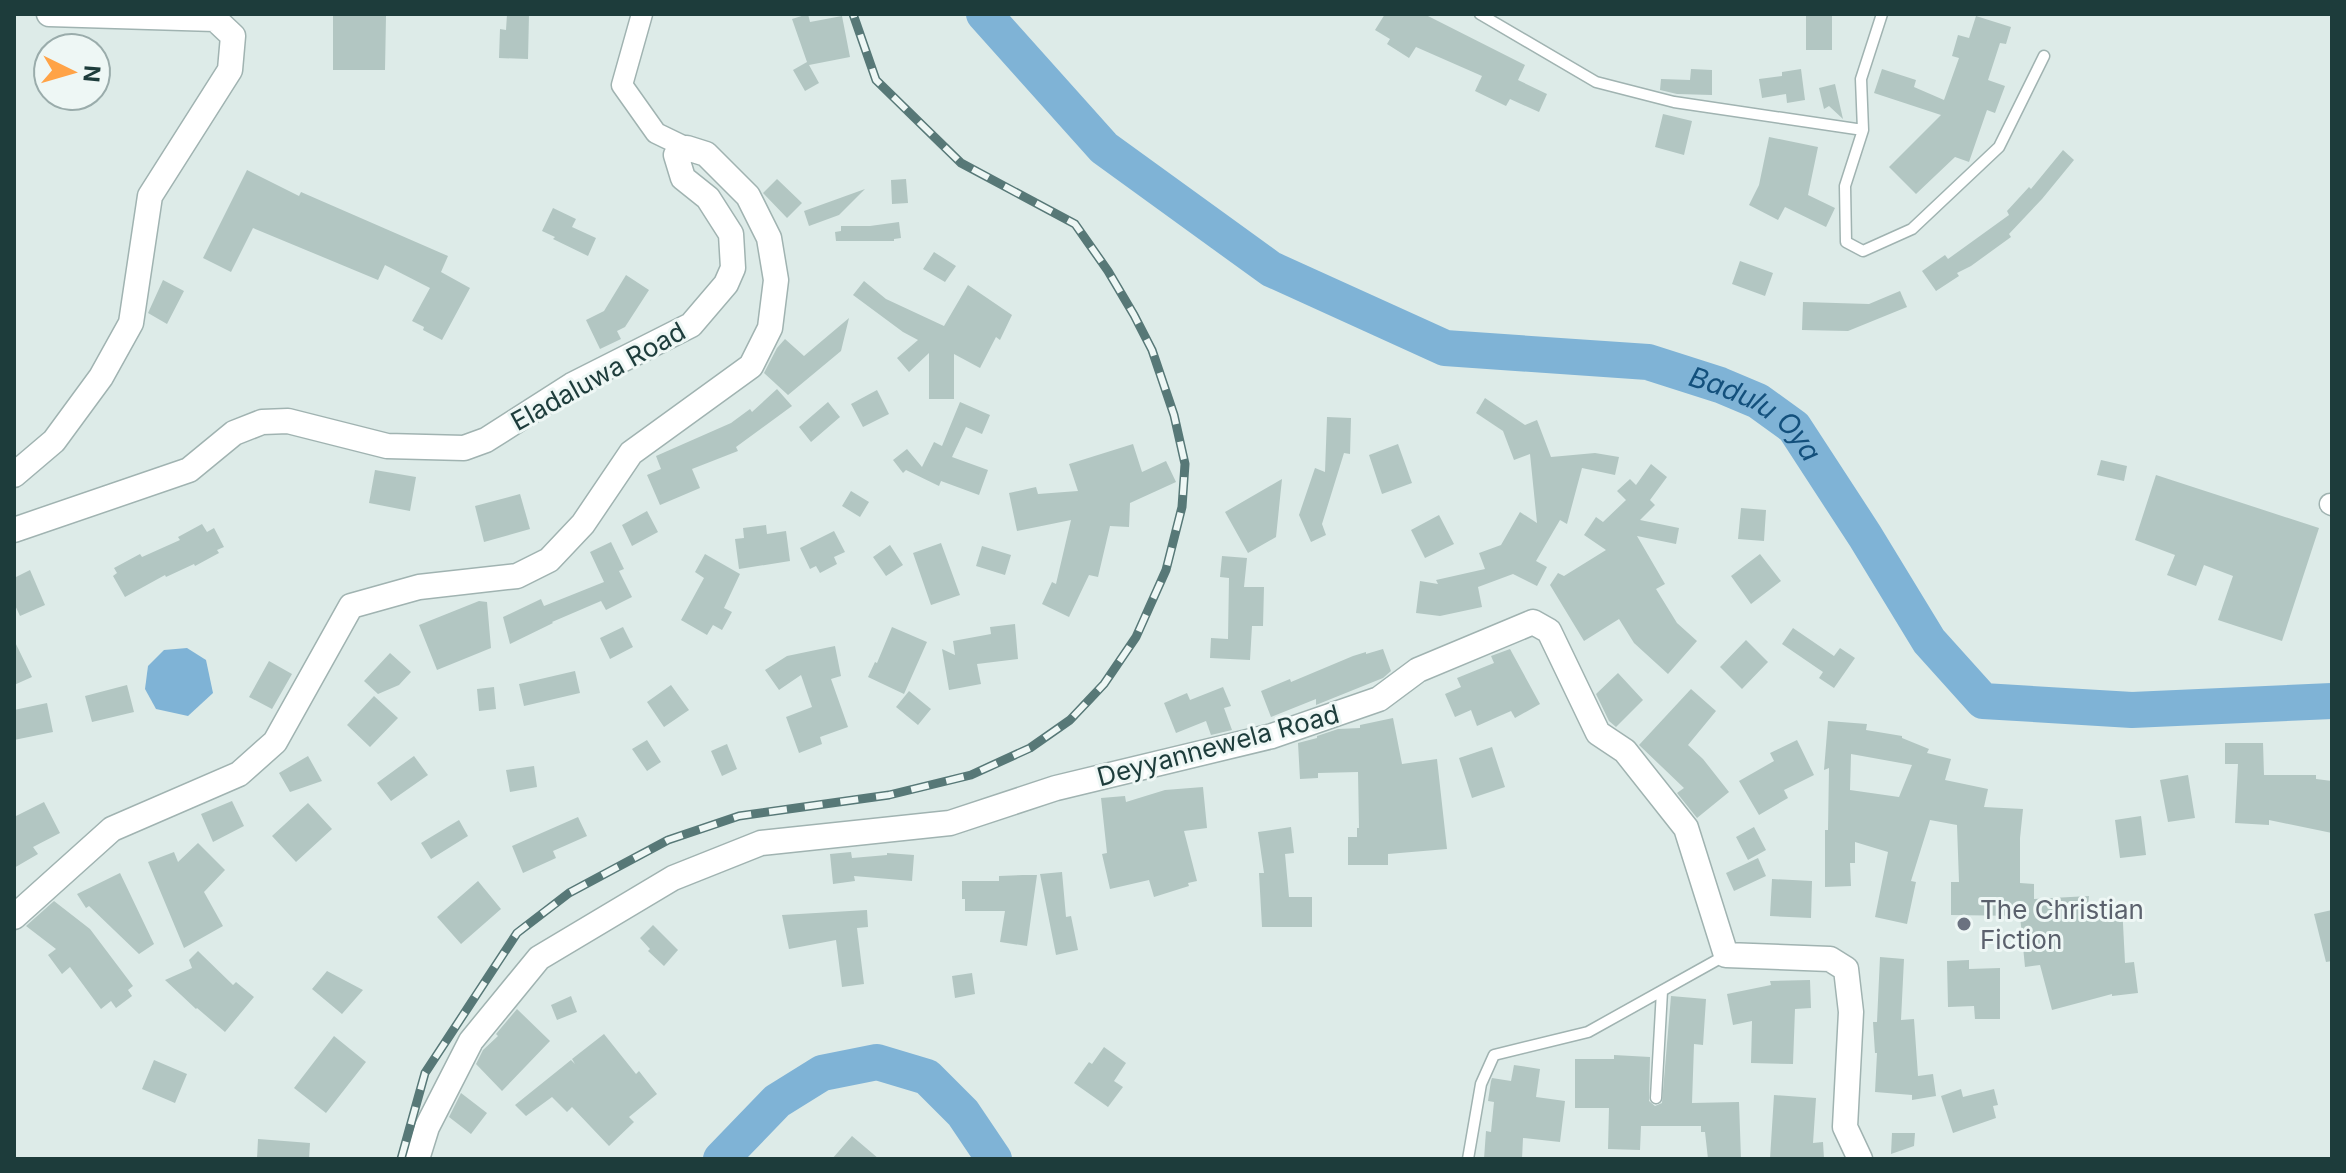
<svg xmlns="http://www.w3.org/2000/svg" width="2346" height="1173" viewBox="0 0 2346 1173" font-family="Inter,sans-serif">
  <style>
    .water { fill: #7fb3d6 }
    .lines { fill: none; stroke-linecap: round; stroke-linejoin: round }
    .river { stroke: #7fb3d6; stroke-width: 36 }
    .building { fill: #b2c6c2; fill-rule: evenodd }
    .service-casing { stroke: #a0b3b1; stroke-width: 13 }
    .minor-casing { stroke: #a0b3b1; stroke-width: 23 }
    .tertiary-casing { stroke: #a0b3b1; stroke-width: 27 }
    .service { stroke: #fff; stroke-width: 10 }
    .minor { stroke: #fff; stroke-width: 20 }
    .tertiary { stroke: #fff; stroke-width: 24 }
    .rail-casing { stroke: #577877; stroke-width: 9 }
    .rail { stroke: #eef7f5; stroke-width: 6; stroke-dasharray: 18; stroke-linecap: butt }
    .worship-dot { fill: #6b7280; stroke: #eef7f5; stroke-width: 3 }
    .labels { text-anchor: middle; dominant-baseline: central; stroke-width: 6; stroke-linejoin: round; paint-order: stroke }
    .street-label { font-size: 26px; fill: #1d3c3b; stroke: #eef7f5 }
    .worship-label { font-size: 26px; fill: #5b616d; stroke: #eef7f5; text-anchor: start }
    .water-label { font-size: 28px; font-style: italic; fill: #13507c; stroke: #eef7f5 }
  </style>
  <rect width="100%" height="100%" fill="#ddebe8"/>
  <!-- water -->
  <path class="water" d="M187 648 206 660 213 693 188 716 156 709 145 689 148 666 164 650Z"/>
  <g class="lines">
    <!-- river -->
    <g class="river">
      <path id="s1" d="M984 14 1104 148 1271 269 1445 348 1648 362 1720 385 1758 401 1794 427 1865 536 1929 641 1983 701 2132 710 2332 701"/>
      <path d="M721 1159 777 1101 822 1073 877 1062 927 1077 963 1113 994 1159"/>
    </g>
  </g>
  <!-- building -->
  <path class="building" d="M507 14H529L528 59 499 58 500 29 506 30Z
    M808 14 810 22 842 16 850 57 809 65 819 83 805 91 793 70 807 62 792 19Z
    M1385 14H1424L1525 65 1518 80 1547 94 1539 112 1510 99 1506 106 1475 91 1482 76 1416 47 1409 58 1387 44 1390 39 1375 30Z
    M333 16H386L385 70H333Z
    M1806 16H1832V50H1806Z
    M1976 16 2011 27 2006 44 2000 43 1988 80 2005 86 1995 113 1987 110 1969 162 1955 157 1916 194 1889 167 1941 115 1874 93 1882 69 1916 80 1914 87 1944 100 1959 58 1952 56 1958 35 1969 38Z
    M1691 69 1712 70V95L1677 94 1660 90 1661 79 1690 80Z
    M1801 69 1805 100 1787 103 1786 94 1762 98 1759 79 1782 76V72Z
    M1835 84 1843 119 1829 106 1824 109 1819 88Z
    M1663 114 1692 121 1684 155 1655 147Z
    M1769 137 1818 147 1808 195 1835 208 1826 227 1785 207 1778 220 1749 205 1759 185Z
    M2063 150 2074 160 2042 199 2009 234 2011 237 1971 266 1957 273 1959 276 1936 291 1922 271 1945 255 1948 259 2009 215 2007 211 2029 187 2031 189Z
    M247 170 299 196 301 192 448 256 441 272 470 288 442 340 423 330 424 327 412 321 430 288 385 265 378 280 253 228 231 272 203 258Z
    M777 179 802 203 787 218 763 193Z
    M906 179 908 203 892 204 891 180Z
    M865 189 839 215 809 226 804 211Z
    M553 208 576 219 572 227 596 238 588 256 553 239 555 237 542 231Z
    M899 222 901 238 894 239V241H836L835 232 841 231V226H870Z
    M934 252 956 266 945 282 923 269Z
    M1740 261 1773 273 1765 296 1732 284Z
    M626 275 649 290 625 327 617 331 621 339 600 349 586 320 604 311Z
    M163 280 184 291 167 324 148 313Z
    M864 281 886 299 944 326 968 285 1012 315 1000 340 996 337 980 368 954 354V399H929V353L909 372 897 358 918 340 903 332 853 295Z
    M1900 291 1907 307 1848 331 1802 330 1803 302 1869 304Z
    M849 318 841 351 788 395 764 373 777 348 785 339 804 356Z
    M777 389 792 406 736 447 738 451 692 469 700 488 660 505 647 475 661 469 656 456 731 423 750 409 752 412Z
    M877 390 889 414 863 427 851 404Z
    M1485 398 1525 425 1537 420 1551 457 1595 453 1619 457 1615 475 1582 468 1567 524 1560 520 1536 561 1547 567 1537 586 1513 574 1478 587 1482 607 1440 616 1416 613 1420 581 1438 584 1436 580 1485 569 1479 553 1501 545 1520 512 1537 523 1530 454 1514 460 1503 431 1476 413Z
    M828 402 840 417 811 442 799 427Z
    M960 402 990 415 982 434 966 427 952 457 988 470 979 495 941 481 939 486 906 470 903 473 893 460 907 449 922 467 934 442 942 446Z
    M1327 417 1351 418 1350 454 1344 453 1322 524 1326 535 1311 542 1299 515 1315 468 1325 472Z
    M1133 444 1142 472 1166 461 1176 482 1130 503 1129 527 1110 526 1098 577 1089 575 1069 617 1042 604 1052 582 1056 584 1071 520 1017 531 1009 493 1036 487 1038 494 1078 491 1069 464Z
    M1398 444 1412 483 1382 494 1369 455Z
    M2101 460 2127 466 2124 481 2097 475Z
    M1651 464 1667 477 1650 500 1655 505 1640 520 1679 528 1676 544 1637 536 1665 584 1656 589 1677 623 1697 641 1668 674 1634 643 1619 619 1584 641 1550 585 1558 573 1564 576 1606 550 1584 535 1596 517 1603 522 1626 500 1617 491 1630 479 1636 485Z
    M375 470 416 477 410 511 369 503Z
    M2156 475 2319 528 2282 641 2218 620 2233 576 2204 565 2196 586 2167 575 2175 555 2135 540Z
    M1282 479 1276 537 1248 553 1225 512Z
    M851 491 869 502 860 517 842 506Z
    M520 494 530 529 484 542 475 506Z
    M1741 508 1766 510 1764 541 1738 539Z
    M647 511 658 532 632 546 622 525Z
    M1439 515 1454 544 1425 558 1411 530Z
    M202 524 207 532 214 528 224 547 217 550 219 553 195 566 194 564 166 577 165 575 125 597 113 576 117 573 114 568 140 554 142 557 180 540 178 537Z
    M766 525 767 534 786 531 790 561 739 569 735 539 744 538 743 528Z
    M834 531 845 552 834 557 837 564 820 573 816 566 810 569 800 548Z
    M611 542 624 569 619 571 632 597 606 610 601 601 552 622 553 623 510 644 503 617 541 599 544 606 604 582 590 552Z
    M941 543 960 595 931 605 913 553Z
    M890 545 903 565 886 576 873 557Z
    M982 546 1011 555 1005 575 976 566Z
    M705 554 740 574 724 608 732 612 722 630 713 625 707 635 681 620 704 578 695 572Z
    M1760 554 1781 581 1751 604 1731 576Z
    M1222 556 1247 558 1244 587H1264L1263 626H1252L1250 660 1210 658 1211 638 1228 639 1229 578 1220 577Z
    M30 570 45 605 20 616 14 603V578Z
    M479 601 487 602 491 648 437 670 419 625Z
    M1015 624 1018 659 977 664 981 684 949 690 942 649 955 655 953 641 991 634 990 627Z
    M623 627 633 647 610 659 600 638Z
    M892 627 927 642 904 694 868 677 875 662 877 663Z
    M1793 628 1834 656 1840 648 1855 658 1834 688 1819 678 1823 672 1782 644Z
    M14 640 32 677 14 685Z
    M1746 640 1768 662 1742 689 1720 667Z
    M835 646 841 676 831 679 848 727 820 737 822 744 799 753 786 717 812 707 801 675 779 690 765 670 787 656Z
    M1383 649 1391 671 1383 678 1316 705V699L1271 717 1261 691 1290 679 1291 682 1353 656 1366 652V654Z
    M1510 649 1540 704 1515 718 1511 711 1477 726 1471 710 1455 717 1445 694 1461 687 1457 678 1494 663 1491 656Z
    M390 653 411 672 399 685 378 694 364 681Z
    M269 661 292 674 272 709 249 697Z
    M575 671 580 693 524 706 519 684Z
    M1618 673 1643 700 1616 727 1609 721 1596 694Z
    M127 685 134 712 92 722 85 696Z
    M671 685 689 710 664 727 647 702Z
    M494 687 496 709 479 711 477 689Z
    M1223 687 1231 706 1224 708 1232 730 1211 735 1206 721 1176 733 1164 703 1187 693 1190 700Z
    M1691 689 1716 711 1688 745 1703 759 1729 792 1697 818 1677 793 1684 788 1639 745Z
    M909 691 931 709 918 725 896 707Z
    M374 696 398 718 370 747 347 725Z
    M47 703 53 732 14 740V710Z
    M1393 718 1402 764 1437 759 1447 849 1388 854V865H1348V837H1357V828H1359L1358 772 1318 773V778L1300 779 1298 743 1317 738V736L1338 729 1360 728V725Z
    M1828 721 1867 724 1866 730 1902 736V738L1929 749 1927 753 1951 759 1945 780 1988 789 1984 807 2023 809 2020 838V883L2034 884V899L2089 896 2088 906 2122 904 2125 963 2134 962 2138 993 2112 996V994L2052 1010 2040 965 2025 967 2020 916 1951 915V882H1959L1957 825 1930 820 1911 881 1916 882 1907 924 1875 917 1888 852 1855 842V863H1850L1851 886 1825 887V830H1828L1829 768 1824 770ZM1851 754 1912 765 1899 797 1850 790Z
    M647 740 661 762 647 771 632 749Z
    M1797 740 1814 775 1784 790 1788 798 1759 815 1739 781 1774 761 1770 753Z
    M2225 743H2263L2264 775H2316V779L2332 781V833L2269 820V825L2235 823 2238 764H2225Z
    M727 744 737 769 722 776 711 751Z
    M1492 747 1505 787 1472 798 1459 758Z
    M308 756 322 781 290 792 279 773Z
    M414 756 428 775 391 801 377 783Z
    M534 766 537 787 510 792 506 770Z
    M2188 775 2195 818 2168 822 2160 780Z
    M1203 787 1207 828 1184 831 1197 881 1188 883 1189 886 1154 897 1149 880 1110 889 1102 854 1107 853 1101 798 1125 796 1126 802 1165 790Z
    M232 801 244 826 213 842 201 814Z
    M44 802 60 833 33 847 38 854 14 868V817Z
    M308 803 332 829 296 862 272 836Z
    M2141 816 2146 855 2120 858 2115 820Z
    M578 817 587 836 553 851 556 858 523 873 512 846Z
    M459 820 468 836 431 859 421 843Z
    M1291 827 1294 853 1285 854 1289 897H1312V927H1262L1259 873H1264L1258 832Z
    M1754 827 1766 850 1748 860 1736 837Z
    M198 843 225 870 204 892 223 926 184 948 148 862 174 852 178 862Z
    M851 852 852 858 887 855V853L914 855 912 881 854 876 855 881 833 884 830 854Z
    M1758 858 1766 876 1734 891 1726 873Z
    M1062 872 1066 917 1071 916 1078 950 1056 955 1040 874Z
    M120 873 154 944 139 954 89 906 86 908 77 894Z
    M1023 875H1037L1027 946 1000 942 1005 911H965V899H962V881H999V876Z
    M1772 879 1812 881 1811 918 1770 916Z
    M478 881 501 909 461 944 437 917Z
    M54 901 90 929 133 986 128 990 132 996 116 1008 111 1001 101 1009 70 967 62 974 48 955 56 949 26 926Z
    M867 910 868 927 857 928 864 984 842 987 836 940 789 949 782 915Z
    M2332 910V961L2326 962 2314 914Z
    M653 925 678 950 664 966 648 951 650 949 640 938Z
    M198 951 233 985 236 982 254 997 225 1032 197 1008 196 1009 165 980 192 968 189 960Z
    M1880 957 1904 959 1901 1020 1914 1019 1918 1076 1933 1074 1936 1096 1912 1100V1095L1875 1092 1877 1053H1875L1873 1022H1877Z
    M1969 960V969L2000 968V1019H1975L1974 1006 1948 1007 1947 961Z
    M327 971 363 990 342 1014 312 989Z
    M972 973 975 994 955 998 952 976Z
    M1810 980 1811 1008 1795 1009 1793 1064 1751 1063 1752 1021 1733 1025 1727 994 1771 985 1770 981Z
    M571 996 577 1012 557 1020 551 1005Z
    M1671 996 1706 999 1703 1045 1694 1044 1692 1103 1739 1102 1741 1159H1708L1705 1132H1701V1126H1641L1640 1150 1608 1149 1609 1108H1575V1059H1614V1055L1650 1057 1649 1101 1655 1106 1662 1103Z
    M517 1009 550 1041 502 1091 476 1064 483 1050 498 1036 496 1034Z
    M604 1034 636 1074 639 1071 657 1094 629 1117 634 1122 609 1146 572 1107 567 1112 552 1097 526 1116 515 1105 571 1060 575 1064 572 1059Z
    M334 1036 366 1062 326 1113 294 1088Z
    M1104 1047 1126 1063 1114 1081 1123 1087 1108 1107 1074 1083 1089 1062 1092 1064Z
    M154 1060 187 1074 175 1103 142 1089Z
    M1514 1065 1540 1069 1536 1097 1565 1101 1560 1142 1523 1138 1522 1159H1484L1486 1131 1491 1132 1494 1102 1488 1101 1491 1081 1492 1078 1511 1081Z
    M1961 1089 1963 1097 1994 1089 1998 1105 1993 1106 1996 1118 1953 1133 1941 1096Z
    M461 1093 487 1113 471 1134 449 1117Z
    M1774 1095 1816 1098 1813 1143 1823 1142 1824 1159H1770Z
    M1892 1133H1915L1914 1146 1891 1154Z
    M852 1136 879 1159H832Z
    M258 1139 310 1143 309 1159H257Z"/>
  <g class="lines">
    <!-- service casing -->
    <g class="service-casing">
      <path id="service" d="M1480 14 1596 82 1674 102 1863 130
        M1882 14 1861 79 1863 130 1845 186 1846 242 1863 251 1912 229 1999 147 2044 56
        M1656 1098 1662 991
        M1468 1159 1481 1084 1494 1055 1588 1032 1726 955"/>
    </g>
    <!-- minor casing -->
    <g class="minor-casing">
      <path id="minor" d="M642 14 622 85 656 133 687 148
        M2330 504 2332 505"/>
    </g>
    <!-- tertiary casing -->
    <g class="tertiary-casing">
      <path id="tertiary" d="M14 475 54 441 101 377 131 323 150 196 230 70 233 36 215 19 49 14
        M14 530 189 470 234 433 262 422 288 421 387 446 464 448 486 440 572 385 691 325 726 284 733 268 731 234 708 198 683 178 676 155 687 148 706 154 748 196 769 238 776 280 770 328 751 366 631 453 583 524 549 560 517 576 419 587 351 606 275 742 239 774 112 829 14 917
        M417 1159 427 1127 471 1041 539 958 673 878 761 843 950 823 1056 788 1272 736 1379 699 1418 670 1533 622 1549 631 1598 733 1625 751 1686 828 1726 955 1830 959 1846 969 1851 1012 1845 1127 1860 1159"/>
    </g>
    <!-- service -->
    <use href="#service" class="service"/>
    <!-- minor -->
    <use href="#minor" class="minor"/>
    <!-- tertiary -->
    <use href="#tertiary" class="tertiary"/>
    <!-- rail casing -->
    <g class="rail-casing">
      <path id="rail" d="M401 1159 425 1073 517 933 569 893 668 840 739 816 889 795 971 775 1030 748 1070 720 1104 684 1136 637 1166 570 1182 507 1185 464 1174 415 1152 350 1134 315 1108 271 1075 224 961 163 876 80 853 14"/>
    </g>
    <!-- rail -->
    <use href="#rail" class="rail"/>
  </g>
  <!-- markers -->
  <circle class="worship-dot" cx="1964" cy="924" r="8"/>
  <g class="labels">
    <!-- street labels -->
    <g class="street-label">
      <text transform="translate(598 376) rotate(-29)">Eladaluwa Road</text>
      <text transform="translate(1218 745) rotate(-15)">Deyyannewela Road</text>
    </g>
    <!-- worship labels -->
    <g class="worship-label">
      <text x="1980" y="909">The Christian<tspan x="1980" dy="30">Fiction</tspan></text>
    </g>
    <!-- water labels -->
    <g class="water-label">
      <text stroke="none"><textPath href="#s1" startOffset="902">Badulu Oya</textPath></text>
    </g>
  </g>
  <!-- border -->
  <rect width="2346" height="1173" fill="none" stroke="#1d3c3b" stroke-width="32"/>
  <!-- north arrow -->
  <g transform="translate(72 72) rotate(95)"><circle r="38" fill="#eef7f5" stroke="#9aacab" stroke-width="2"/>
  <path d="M0-6L14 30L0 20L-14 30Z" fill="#ffa347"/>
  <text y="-12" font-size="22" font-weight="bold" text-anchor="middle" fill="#1d3c3b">N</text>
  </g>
</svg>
